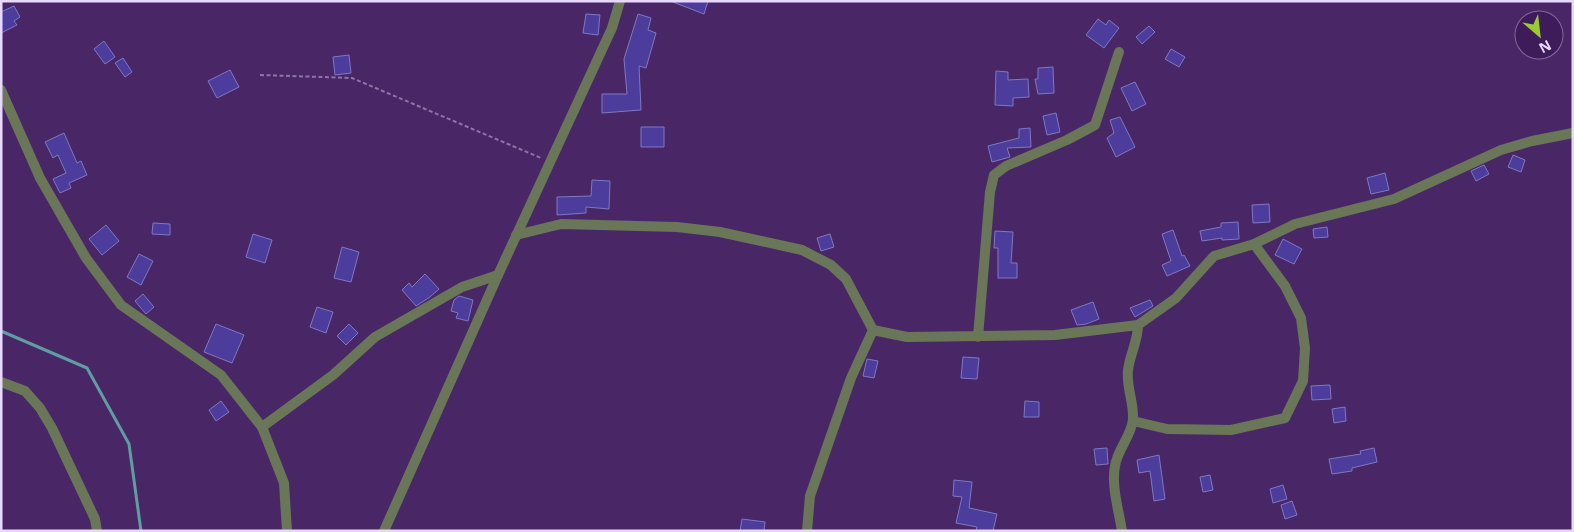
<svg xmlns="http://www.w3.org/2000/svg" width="1574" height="532" viewBox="0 0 1574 532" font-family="'Noto Sans',sans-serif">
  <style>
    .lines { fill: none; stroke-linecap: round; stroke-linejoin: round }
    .stream { stroke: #5e9da2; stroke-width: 3 }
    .building { fill: #4c3c9b; stroke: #7e79c1 }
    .path { stroke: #8f74a8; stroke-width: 2; stroke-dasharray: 4 2.5; stroke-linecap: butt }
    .minor { stroke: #697657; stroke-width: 10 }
    .tertiary { stroke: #697657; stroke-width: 10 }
  </style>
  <rect width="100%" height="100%" fill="#492766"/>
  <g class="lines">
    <!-- stream -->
    <path class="stream" d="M1 331 87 368 129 444 141 531"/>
  </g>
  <!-- building -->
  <path class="building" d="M673 1H708L704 14 673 2Z
    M14 6 20 17 14 21 17 25 1 33V12Z
    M586 14 600 15 598 35 583 33Z
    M638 14 651 18 648 30 656 33 646 68 639 66 641 110 602 113V94H627L624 59Z
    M1098 19 1106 25 1109 20 1119 28 1104 48 1086 35Z
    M1149 26 1155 32 1142 44 1136 37Z
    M104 41 115 57 105 64 94 49Z
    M1171 49 1185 57 1179 67 1165 59Z
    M349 55 351 73 335 75 333 57Z
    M123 58 132 72 125 77 115 63Z
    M1053 67 1054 93 1038 94 1035 79H1038V68Z
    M230 70 239 87 217 98 208 81Z
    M996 71 1008 72V80L1028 79 1029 97 1013 98V106L995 105Z
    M1135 82 1146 104 1132 111 1121 88Z
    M1056 113 1060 132 1047 135 1043 116Z
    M1120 117 1135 147 1116 157 1107 138 1114 133 1110 120Z
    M641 127H664V147H641Z
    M1030 128 1031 147 1007 148 1010 157 992 162 988 146 1019 138V129Z
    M64 133 77 163 81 161 87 175 69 183 71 188 60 193 53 179 66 173 58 155 53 158 45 142Z
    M1513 155 1525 160 1521 172 1508 167Z
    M1484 165 1489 174 1476 181 1471 171Z
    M1385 173 1389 190 1371 194 1367 178Z
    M592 180 610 181 609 209 586 207V213L557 215V197L591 196Z
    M1269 204 1270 222 1253 223 1252 205Z
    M1238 222 1239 239 1222 240V238L1202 241 1200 231 1221 227V223Z
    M153 223 170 224V235L152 234Z
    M106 225 119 241 102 255 89 239Z
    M1327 227 1328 237 1314 238 1313 229Z
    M1173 230 1182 256 1184 255 1190 266 1167 276 1162 265 1171 261 1162 234Z
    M995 231 1013 232 1011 263H1017V278H998V248H994Z
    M253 234 272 240 265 263 246 257Z
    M830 234 834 247 821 251 817 238Z
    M1283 239 1302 249 1294 264 1275 255Z
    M342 247 359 252 351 282 334 278Z
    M139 254 153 261 141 285 127 277Z
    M425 274 439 289 430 297 416 306 402 290 409 283 412 287Z
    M143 294 154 307 146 314 135 301Z
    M459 296 473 300 468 321 456 318 458 313 451 311 454 300Z
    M1150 300 1153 306 1135 317 1130 308Z
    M1093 302 1099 319 1086 324 1077 325 1071 310Z
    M317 307 333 312 326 333 310 327Z
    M216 324 244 335 232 363 204 352Z
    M349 324 358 333 346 345 337 336Z
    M963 357 979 358 977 379 961 378Z
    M867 359 878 361 874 378 863 376Z
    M1330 385 1331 399 1312 400 1311 386Z
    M221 401 229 412 216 421 209 410Z
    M1025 401 1039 402V417H1024Z
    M1345 407 1346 421 1334 423 1332 409Z
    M1107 448 1108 464 1096 465 1094 449Z
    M1374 448 1377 462 1352 468V471L1332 474 1329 459 1361 454 1360 451Z
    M1159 455 1165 499 1154 501 1150 471 1139 473 1137 460Z
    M1210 475 1213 490 1203 492 1200 477Z
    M954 480 972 482 969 508 997 514 993 531H976L977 527 956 523 962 497 953 496Z
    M1283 485 1287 499 1273 503 1270 489Z
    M1292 501 1297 515 1285 519 1281 505Z
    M742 519 765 522 764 531H740Z"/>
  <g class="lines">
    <!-- path -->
    <path class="path" d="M260 75 352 78 541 158"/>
    <!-- minor -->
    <path class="minor" d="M516 235 561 224 677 227 720 232 802 250 831 265 846 279 873 330
      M873 330 907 337 1055 335 1138 325 1176 298 1214 256 1254 244 1295 224 1394 199 1501 150 1532 141 1573 133
      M978 337 990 192 994 175 1006 166 1067 140 1095 125 1119 52
      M1133 421 1167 429 1231 430 1285 418 1303 381 1305 348 1301 318 1285 286 1254 244
      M262 427 333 375 375 337 462 287 498 275
      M807 531 810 496 851 378 873 330
      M1122 531C1119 511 1111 486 1115 466 1117 450 1132 435 1133 419 1134 402 1126 387 1128 370 1130 354 1138 341 1138 325"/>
    <!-- tertiary -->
    <path class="tertiary" d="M1 90 40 178 86 258 121 305 221 375 262 427 284 483 287 531
      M1 382 25 391 40 408 52 428 95 519 97 531
      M384 531 498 275 612 28 620 1"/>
  </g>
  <!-- border -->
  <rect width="1574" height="532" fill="none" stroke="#e9d8fe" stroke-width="5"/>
  <!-- north arrow -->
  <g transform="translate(1539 35) rotate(152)"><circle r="24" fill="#3e1c5a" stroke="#82679c"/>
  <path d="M0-4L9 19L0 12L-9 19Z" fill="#9bcb33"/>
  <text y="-8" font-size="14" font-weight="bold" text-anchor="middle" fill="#e9d8fe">N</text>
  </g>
</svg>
